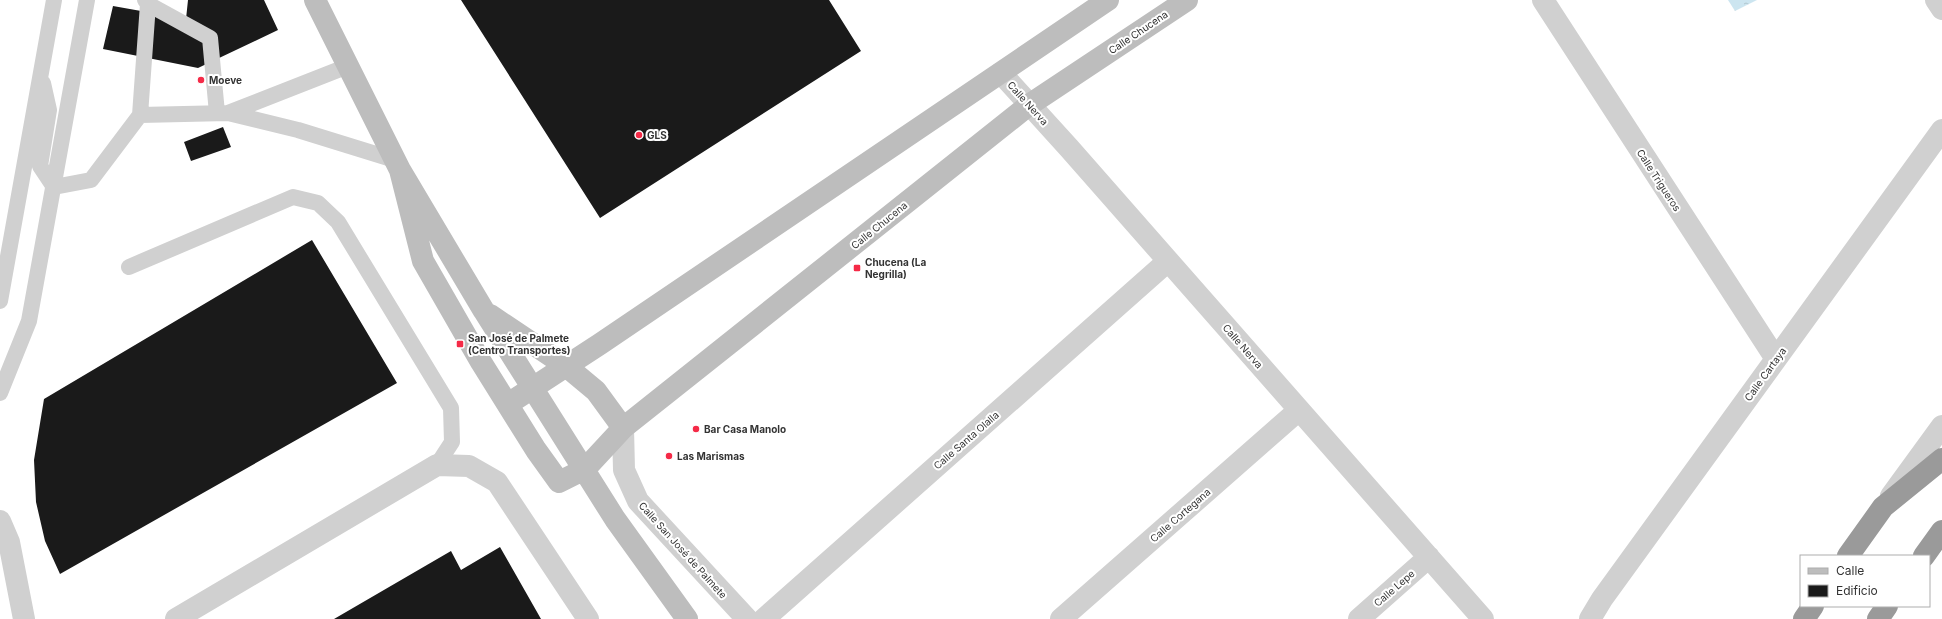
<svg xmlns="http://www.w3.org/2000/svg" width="1942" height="619" viewBox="0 0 1942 619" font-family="Inter,sans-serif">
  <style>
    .water { fill: url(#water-ripples) }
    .building { fill: #1a1a1a }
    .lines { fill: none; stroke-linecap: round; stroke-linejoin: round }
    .lane { stroke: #d0d0d0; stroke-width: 16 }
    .street { stroke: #d0d0d0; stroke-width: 22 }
    .secondary { stroke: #bdbdbd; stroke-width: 22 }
    .highway { stroke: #9a9a9a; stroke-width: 22 }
    .poi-dot { fill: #f52a47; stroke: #fff; stroke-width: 1.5 }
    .labels { text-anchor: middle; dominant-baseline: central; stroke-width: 4; stroke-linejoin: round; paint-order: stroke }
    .street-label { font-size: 10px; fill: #333; stroke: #fff }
    .poi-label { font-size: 10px; font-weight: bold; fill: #333; stroke: #fff; text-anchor: start }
  </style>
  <defs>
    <pattern id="water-ripples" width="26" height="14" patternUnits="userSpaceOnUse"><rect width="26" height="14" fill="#cce5f0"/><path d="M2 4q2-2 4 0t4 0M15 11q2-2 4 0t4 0" fill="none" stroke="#b0c5ce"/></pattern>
  </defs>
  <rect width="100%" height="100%" fill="#fff"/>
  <!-- water -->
  <path class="water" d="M1728 0H1757L1735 11Z"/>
  <!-- building -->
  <path class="building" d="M188 0H264L278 30 198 68 103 49 113 6 186 19Z
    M461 0H829L861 51 600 218Z
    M223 127 231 147 191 161 184 142Z
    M312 240 397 383 60 574 45 541 36 502 34 460 44 399Z
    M500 547 541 619H334L451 551 461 570Z"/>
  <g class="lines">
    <!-- lane -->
    <path class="lane" d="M148 4 210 38 217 113
      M43 83 49 110 40 166 54 187
      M228 113 348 66
      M140 115 228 113 298 130 395 160
      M54 187 91 180 140 115 148 4 145 0
      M129 267 293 197 318 203 338 222 451 408 452 442 437 465
      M0 301 54 0
      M0 393 29 321 87 0"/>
    <!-- street -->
    <path class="street" d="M1543 0 1776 359
      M1936 0 1942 9
      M1001 73 1069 148 1483 619
      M623 428 624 470 638 501 747 619
      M1891 496 1942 426
      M0 521 9 542 24 619
      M176 619 437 465 469 466 497 482 588 619
      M764 619 1168 261
      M1061 619 1299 410
      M1359 619 1429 557
      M1590 619 1602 599 1942 130"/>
    <!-- secondary -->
    <path class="secondary" d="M315 0 400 170 484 311 615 519 687 619
      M400 170 423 261 481 362 536 450 559 482 585 469 623 428 1029 105 1187 0
      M490 315 566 366 596 391 623 428
      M508 404 600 344 1108 0"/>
    <!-- highway -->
    <path class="highway" d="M1848 556 1883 507 1942 459
      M1924 556 1942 531
      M1804 619 1813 606
      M1878 619 1887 606"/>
  </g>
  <!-- markers -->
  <g class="poi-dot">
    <circle cx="201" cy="80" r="4"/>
    <circle cx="639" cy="135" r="4"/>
    <rect x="853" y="264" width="8" height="8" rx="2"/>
    <rect x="456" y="340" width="8" height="8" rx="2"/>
    <circle cx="696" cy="429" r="4"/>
    <circle cx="669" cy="456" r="4"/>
  </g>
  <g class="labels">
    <!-- street labels -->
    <g class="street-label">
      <text transform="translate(1138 32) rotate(-34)">Calle Chucena</text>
      <text transform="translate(1028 103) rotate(48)">Calle Nerva</text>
      <text transform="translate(1659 180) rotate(57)">Calle Trigueros</text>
      <text transform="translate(879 225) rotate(-39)">Calle Chucena</text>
      <text transform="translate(1243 346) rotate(49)">Calle Nerva</text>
      <text transform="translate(1765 374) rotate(-54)">Calle Cartaya</text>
      <text transform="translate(966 440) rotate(-41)">Calle Santa Olalla</text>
      <text transform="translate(1180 515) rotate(-41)">Calle Cortegana</text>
      <text transform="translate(683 550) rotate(48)">Calle San José de Palmete</text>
      <text transform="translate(1394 588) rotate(-41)">Calle Lepe</text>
    </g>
    <!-- poi labels -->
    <g class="poi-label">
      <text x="209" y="80">Moeve</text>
      <text x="647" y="135">GLS</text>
      <text x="865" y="262">Chucena (La<tspan x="865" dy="12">Negrilla)</tspan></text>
      <text x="468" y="338">San José de Palmete<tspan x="468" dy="12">(Centro Transportes)</tspan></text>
      <text x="704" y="429">Bar Casa Manolo</text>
      <text x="677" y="456">Las Marismas</text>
    </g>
  </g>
  <!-- legend -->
  <rect x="1800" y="555" width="130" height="52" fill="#ffffff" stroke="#adadad"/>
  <rect x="1808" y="568" width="20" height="6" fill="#bdbdbd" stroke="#adadad"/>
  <text x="1836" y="575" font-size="12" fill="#333333">Calle</text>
  <rect x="1808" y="585" width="20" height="12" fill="#1a1a1a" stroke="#adadad"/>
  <text x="1836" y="595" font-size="12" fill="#333333">Edificio</text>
</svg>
